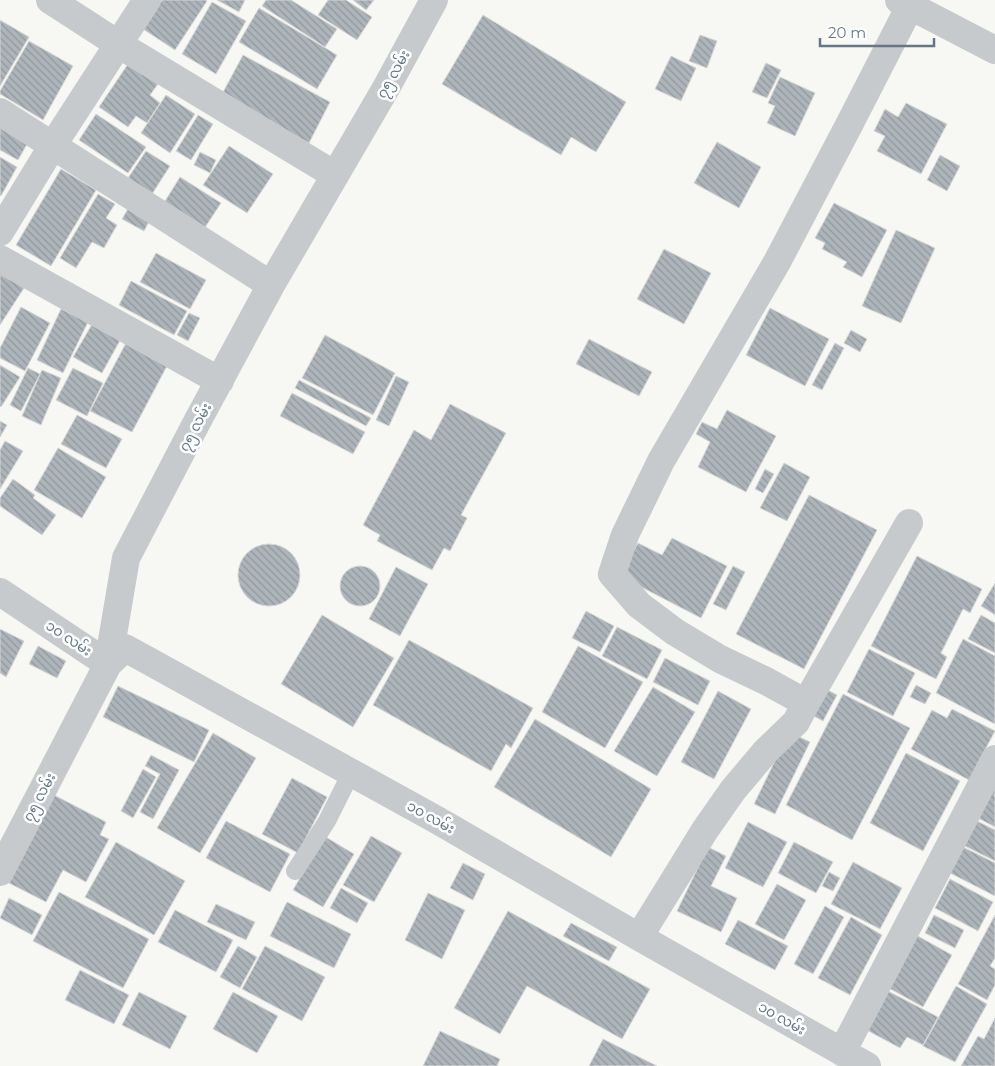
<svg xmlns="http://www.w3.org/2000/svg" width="995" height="1066" viewBox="0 0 995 1066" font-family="Montserrat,'Noto Sans Myanmar',sans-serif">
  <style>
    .building { fill: url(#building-back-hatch); stroke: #d8d8d6 }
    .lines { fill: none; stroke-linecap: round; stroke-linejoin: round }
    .service { stroke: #c6cacd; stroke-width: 18 }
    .minor { stroke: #c6cacd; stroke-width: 28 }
    .labels { text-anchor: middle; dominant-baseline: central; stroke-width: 5; stroke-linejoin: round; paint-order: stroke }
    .street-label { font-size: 14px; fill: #647786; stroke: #fff }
  </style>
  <defs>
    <pattern id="building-back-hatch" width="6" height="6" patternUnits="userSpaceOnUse" patternTransform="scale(1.25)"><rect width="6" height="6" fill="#adb5bb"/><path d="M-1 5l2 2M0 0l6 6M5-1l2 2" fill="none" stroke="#90989e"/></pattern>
  </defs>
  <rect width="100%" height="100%" fill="#f7f7f3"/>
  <!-- building -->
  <path class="building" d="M162 0H206L207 1 175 50 143 29Z
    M217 0H245L239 12Z
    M266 0H291L337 29 325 47 262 6Z
    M328 0H346L372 17 357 40 318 15Z
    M353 0H374L366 10Z
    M212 2 246 21 216 74 182 54Z
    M259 8 337 55 317 89 239 42Z
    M483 15 626 102 596 152 571 137 561 155 442 84Z
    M0 20 29 37 0 86Z
    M700 35 717 41 707 68 689 61Z
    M29 41 73 66 43 120 0 94V91Z
    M243 55 330 102 309 143 221 96Z
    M671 56 696 68 681 101 655 89Z
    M766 63 781 70 767 98 752 92Z
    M128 64 158 84 150 95 160 103 147 123 136 116 128 127 99 107Z
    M780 77 815 93 795 136 767 123 775 106 768 103Z
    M166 95 195 114 170 153 141 133Z
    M906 103 947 124 921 174 877 151 885 136 874 131 885 109 898 117Z
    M96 114 146 147 128 173 79 140Z
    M198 115 213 124 191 160 176 151Z
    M0 124 30 139 18 160 0 150Z
    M717 142 761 167 739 208 694 183Z
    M229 146 273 174 247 213 203 185Z
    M146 151 170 166 152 194 128 178Z
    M200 152 216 160 210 173 194 165Z
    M940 155 960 166 947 191 927 180Z
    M0 157 17 167 1 196 0 195Z
    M61 169 96 190 51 266 16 245Z
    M180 177 221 203 202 232 162 206Z
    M98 194 115 204 106 218 117 225 104 248 92 242 76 268 60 258Z
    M132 202 153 214 144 231 122 219Z
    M834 203 887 230 862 277 843 267 847 262 822 249 825 243 815 238Z
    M896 230 935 248 901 323 862 306Z
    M664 249 711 273 684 324 637 299Z
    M156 253 206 280 190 309 140 282Z
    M0 272 24 288 0 325Z
    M131 281 187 311 174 335 119 305Z
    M21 307 50 323 25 371 0 358V348Z
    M770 308 829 339 805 386 746 355Z
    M61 309 88 322 63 373 37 360Z
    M189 313 200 318 188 341 177 335Z
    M95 319 123 335 102 373 73 357Z
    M851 330 867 339 860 352 844 343Z
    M325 335 395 373 373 415 302 378Z
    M589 339 652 372 639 396 576 364Z
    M126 343 168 364 132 432 90 411Z
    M835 343 844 348 822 390 812 385Z
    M0 365 20 377 1 407 0 406Z
    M28 368 40 374 21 411 10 405Z
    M73 368 103 383 87 416 56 400Z
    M42 370 61 378 41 425 22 416Z
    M396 376 409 382 389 426 376 420Z
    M299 380 371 418 366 426 295 388Z
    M292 393 365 432 353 454 280 416Z
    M450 404 506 433 461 515 467 518 450 551 444 548 432 570 377 541 380 535 363 525 414 430 431 440Z
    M727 410 776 436 746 492 698 467 710 442 696 434 702 422 717 429Z
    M77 415 122 439 106 468 61 444Z
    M0 421 7 425 0 437Z
    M5 441 23 451 0 489V450Z
    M58 448 106 477 82 518 34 490Z
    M784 463 810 477 787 521 760 508Z
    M765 469 774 474 763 493 755 489Z
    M13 479 35 495 33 498 56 515 42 535 0 506V498Z
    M809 495 877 530 804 669 736 634Z
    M672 538 727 566 701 618 620 576 638 543 662 555Z
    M238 575a31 31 0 1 1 62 0a31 31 0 1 1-62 0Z
    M917 556 982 589 970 613 963 609 941 653 947 657 936 679 871 646Z
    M733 566 745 572 726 610 713 604Z
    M340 586a20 20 0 1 1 40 0a20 20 0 1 1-40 0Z
    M396 567 428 584 400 636 369 619Z
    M995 583V615L981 606Z
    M586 611 614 626 600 652 572 638Z
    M322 615 394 658 353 727 281 684Z
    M981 615 995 623V653L968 639Z
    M617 627 662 650 647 679 602 656Z
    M0 629 24 641 6 677 0 673Z
    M963 639 995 656V724L936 693Z
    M409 640 533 708 511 748 506 744 491 771 373 705Z
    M38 646 66 661 57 678 29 664Z
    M578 646 643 682 605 748 542 712Z
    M869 649 915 673 893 716 847 692Z
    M665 658 710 681 698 705 653 682Z
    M916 685 931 693 925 704 910 697Z
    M118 686 209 730 194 762 103 717Z
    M653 687 695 712 657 776 614 751Z
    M824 688 837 695 823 721 810 714Z
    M718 691 751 709 714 779 681 762Z
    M843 694 910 728 852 840 786 805Z
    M952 709 995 731 969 780 911 749 932 710 947 718Z
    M535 719 651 789 611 857 494 787Z
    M789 732 810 742 775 814 754 804Z
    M213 733 256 758 200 853 157 828Z
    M906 753 960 781 923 851 870 823Z
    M151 755 179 770 153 819 140 812 160 774 145 766Z
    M143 769 156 777 133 818 121 811Z
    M292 778 327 797 298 853 262 834Z
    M995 786V827L978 818Z
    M54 795 106 822 100 835 109 839 86 882 63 870 46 902 9 883Z
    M975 820 995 830V861L963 845Z
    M226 821 290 854 270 892 206 858Z
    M748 822 787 842 763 887 725 868Z
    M324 836 354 854 323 907 293 890Z
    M371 836 402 853 374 902 343 885Z
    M116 842 185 881 154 935 85 897Z
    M794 842 833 862 816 893 778 873Z
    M708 847 726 856 711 886 737 898 721 932 677 911Z
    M963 847 995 863V896L950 873Z
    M853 862 902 888 880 929 831 904Z
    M463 863 485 874 473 900 450 888Z
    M829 872 840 878 833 891 822 886Z
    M950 879 993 902 978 931 935 908Z
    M777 884 806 900 784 940 755 924Z
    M341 888 368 903 357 923 330 908Z
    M59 892 149 939 123 988 33 941Z
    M428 893 465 910 442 959 405 940Z
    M9 898 42 915 32 935 0 918Z
    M287 902 351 934 334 968 270 936Z
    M216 904 255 922 246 940 207 922Z
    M825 906 844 917 813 974 794 964Z
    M175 910 233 940 216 972 158 942Z
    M508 911 650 989 622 1039 527 986 500 1034 454 1008Z
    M934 915 964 930 955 948 925 933Z
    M995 915V958L990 966 995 969V985L987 1000 958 984Z
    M851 917 882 935 850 995 818 978Z
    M738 920 788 946 775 970 725 944Z
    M571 923 617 947 609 961 563 936Z
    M916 935 952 955 923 1007 887 987Z
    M238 946 257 957 240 988 220 977Z
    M265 946 325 977 302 1021 242 989Z
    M80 970 129 995 114 1024 65 1000Z
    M956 986 987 1004 955 1062 923 1046Z
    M884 989 938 1017 923 1045 907 1037 900 1048 863 1028Z
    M139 992 187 1016 170 1049 122 1025Z
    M233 992 278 1016 257 1053 213 1029Z
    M995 1018V1066H961L978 1036 984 1039Z
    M440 1031 500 1059 497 1066H423Z
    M603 1039 657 1066H589Z"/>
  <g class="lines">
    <!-- service -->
    <path class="service" d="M295 871 327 821 351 773"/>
    <!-- minor -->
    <path class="minor" d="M50 0 118 44 335 175
      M899 0 995 50
      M0 112 271 285
      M0 232 53 145 147 0
      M0 259 220 381
      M0 592 108 664 125 648 147 660 437 820 639 937 867 1066
      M806 703 909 523
      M0 872 108 664 126 558 198 420 271 285 386 88 434 0
      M639 937 705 830 733 790 765 752 796 722 806 703 766 681 720 659 675 632 639 605 612 574 625 535 661 461 777 262 849 125 910 6
      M842 1052 995 759"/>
  </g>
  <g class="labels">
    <!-- street labels -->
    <g class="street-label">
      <text transform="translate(393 74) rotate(-61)">၇၅ လမ်း</text>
      <text transform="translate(195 427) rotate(-62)">၇၅ လမ်း</text>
      <text transform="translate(69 638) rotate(34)">၁၀ လမ်း</text>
      <text transform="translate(39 797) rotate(-62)">၇၅ လမ်း</text>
      <text transform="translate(431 817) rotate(29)">၁၀ လမ်း</text>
      <text transform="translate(782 1018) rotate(30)">၁၀ လမ်း</text>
    </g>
  </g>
  <!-- scale -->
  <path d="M820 38v8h114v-8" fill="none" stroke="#647786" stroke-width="2.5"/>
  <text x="828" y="38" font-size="15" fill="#647786" stroke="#ffffff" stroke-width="4" paint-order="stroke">20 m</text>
</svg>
